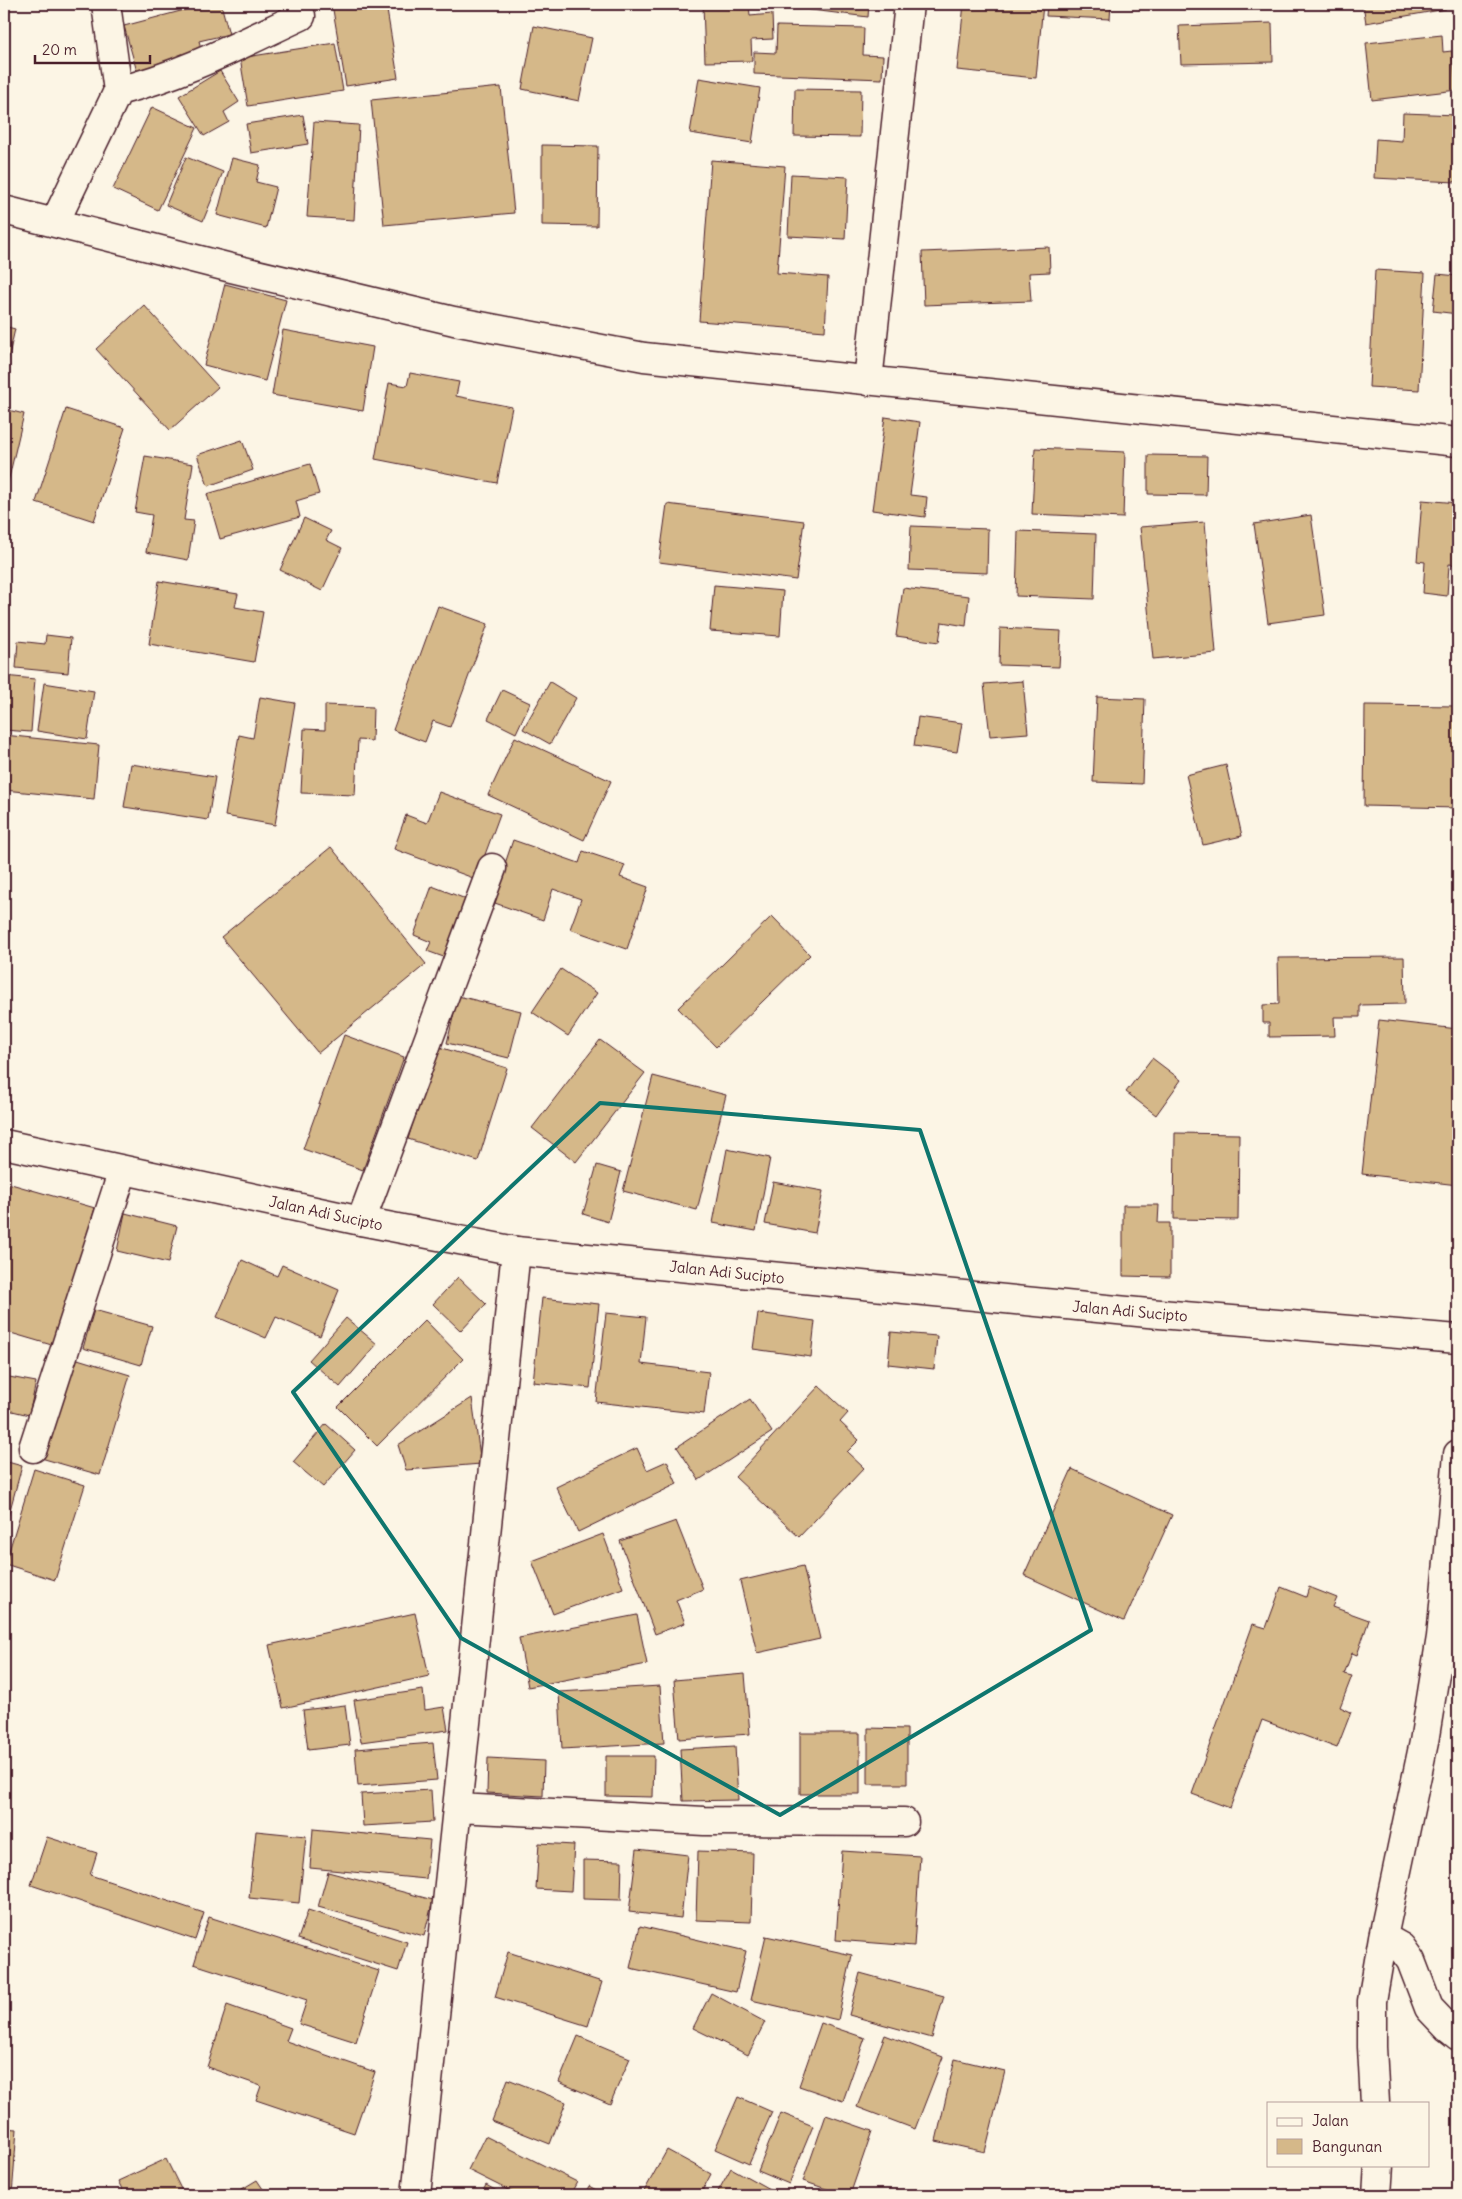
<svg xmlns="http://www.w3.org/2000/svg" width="1462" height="2199" viewBox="0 0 1462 2199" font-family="Delius,sans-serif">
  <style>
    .building { fill: #d5b889; stroke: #4a1f2b }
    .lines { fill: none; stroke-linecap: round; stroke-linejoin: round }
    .street-casing { stroke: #4a1f2b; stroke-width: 31 }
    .secondary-casing { stroke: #4a1f2b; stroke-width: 31 }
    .street { stroke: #fcf5e5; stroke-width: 28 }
    .secondary { stroke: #fcf5e5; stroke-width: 28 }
    .marked { fill: none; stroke: #0f766e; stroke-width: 4; stroke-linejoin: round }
    .labels { text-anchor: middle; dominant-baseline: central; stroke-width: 4.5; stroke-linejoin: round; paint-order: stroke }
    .street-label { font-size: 15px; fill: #4a1f2b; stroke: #fcf5e5 }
  </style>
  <rect width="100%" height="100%" fill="#fcf5e5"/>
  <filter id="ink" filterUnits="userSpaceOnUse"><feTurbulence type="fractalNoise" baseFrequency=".02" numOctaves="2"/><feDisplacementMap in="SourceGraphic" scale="10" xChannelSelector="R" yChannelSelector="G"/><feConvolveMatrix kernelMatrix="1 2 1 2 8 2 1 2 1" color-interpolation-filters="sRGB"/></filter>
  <g filter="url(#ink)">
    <!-- building -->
    <path class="building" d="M207 4H221L229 34 199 41 204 58 138 75 124 26Z
      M332 4H386L398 78 346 86Z
      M703 4H749L750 16 772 14 773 39 751 40 752 61 705 62Z
      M763 4H869L868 17Z
      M964 4H1043L1036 78 957 70Z
      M1047 4H1111L1110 19 1046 16Z
      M1363 4H1445L1446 9 1366 23Z
      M1272 23 1273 62 1181 64 1179 26Z
      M534 26 592 38 579 101 522 89Z
      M777 26 864 28 863 55 883 56 882 79 754 74V52L776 53Z
      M1442 35 1443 52 1452 51 1457 90 1372 100 1366 43Z
      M335 43 343 91 248 106 240 58Z
      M220 71 239 102 224 112 229 122 204 136 179 96Z
      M699 78 760 88 752 143 690 133Z
      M501 87 514 213 384 225 371 100Z
      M795 89 861 90 860 137 794 136Z
      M152 107 197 128 158 210 113 189Z
      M1403 113 1458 115 1456 182 1374 178 1376 139 1402 141Z
      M303 115 308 144 251 153 246 124Z
      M314 122 359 125 354 220 307 217Z
      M542 145 598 146 597 226 542 225Z
      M186 157 223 172 203 221 166 205Z
      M232 158 260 165 256 182 276 187 266 228 217 215Z
      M711 160 785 166 777 273 828 277 825 331 699 321Z
      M791 174 848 177 845 239 788 236Z
      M1049 247 1050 272 1029 273 1031 301 924 305 922 252Z
      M1375 270 1425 273 1419 390 1369 387Z
      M1437 274 1458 276V314L1433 311Z
      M225 284 286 300 265 381 204 365Z
      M144 305 218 387 170 430 96 349Z
      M4 326 15 329 4 377Z
      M283 330 373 347 363 411 272 395Z
      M410 373 459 382 456 396 512 407 497 483 375 459 389 383 407 386Z
      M4 409 24 414 4 499Z
      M66 409 125 428 94 521 36 502Z
      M885 417 920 422 910 495 927 497 925 517 872 510Z
      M242 440 253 470 208 486 197 455Z
      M1035 448 1125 452 1123 518 1032 514Z
      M1148 455 1207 456 1206 495 1148 494Z
      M145 456 193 464 184 520 194 521 188 560 146 552 152 515 135 512Z
      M310 464 319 494 296 501 300 517 220 539 207 494Z
      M1422 500 1458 503V565L1449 564 1447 596 1423 593 1425 562 1417 561Z
      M667 504 804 521 796 580 659 562Z
      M1311 515 1325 615 1268 623 1254 524Z
      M304 518 331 531 326 540 342 548 322 591 280 570Z
      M1205 522 1216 653 1153 659 1140 527Z
      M911 526 988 529 987 573 909 570Z
      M1018 531 1096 534 1094 599 1016 596Z
      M159 581 238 594 235 607 263 612 254 662 149 644Z
      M714 585 783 591 780 636 710 631Z
      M903 588 969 596 966 626 942 622 939 642 896 636Z
      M438 606 488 624 450 727 433 721 425 742 393 730Z
      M1000 628 1061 631 1059 667 999 665Z
      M46 635 71 638 68 673 16 668 18 641 45 644Z
      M4 676 35 679 31 732 4 730Z
      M1023 681 1028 733 990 736 984 684Z
      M550 682 576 698 550 744 523 729Z
      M44 683 94 691 87 739 37 731Z
      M502 690 530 703 516 733 488 719Z
      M260 697 295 703 275 825 225 816 239 735 253 738Z
      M1097 697 1145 699 1142 784 1093 782Z
      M325 705 373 707 372 741 358 740 355 795 301 793 304 729 325 730Z
      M1365 705 1458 706V808L1364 806Z
      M918 717 962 723 957 752 914 746Z
      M4 735 99 745 94 799 4 790Z
      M515 737 611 781 584 840 488 795Z
      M131 764 215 777 208 820 124 807Z
      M1226 765 1242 836 1203 845 1186 775Z
      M439 792 500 814 476 879 394 849 406 815 427 823Z
      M513 840 579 863 583 851 625 865 620 877 648 887 627 949 570 929 581 899 553 889 543 920 492 902Z
      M331 847 426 964 318 1053 221 937Z
      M432 886 471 901 449 959 427 951 431 942 414 935Z
      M772 916 810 955 716 1047 678 1008Z
      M1404 957 1405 1004 1360 1005V1017H1334L1335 1036 1269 1037V1023H1263V1005L1279 1004 1278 958Z
      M561 969 597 993 568 1036 532 1012Z
      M458 996 521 1011 509 1058 447 1043Z
      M1379 1020 1458 1029V1185L1362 1174Z
      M344 1035 404 1057 363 1170 303 1149Z
      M600 1040 645 1073 576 1162 532 1128Z
      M436 1046 507 1068 478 1161 408 1139Z
      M1152 1058 1181 1080 1156 1115 1126 1092Z
      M653 1076 726 1095 697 1210 623 1191Z
      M1175 1133 1239 1134 1238 1220 1174 1219Z
      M727 1149 770 1158 756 1231 713 1223Z
      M597 1165 621 1172 608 1222 583 1214Z
      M4 1182 95 1208 55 1346 4 1331Z
      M773 1182 823 1191 815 1233 765 1224Z
      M1123 1205H1159L1158 1223H1170V1277L1123 1276Z
      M125 1213 177 1226 168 1263 117 1251Z
      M242 1260 277 1276 282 1265 339 1290 320 1336 276 1317 266 1338 217 1317Z
      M458 1277 486 1304 461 1331 433 1304Z
      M542 1298 599 1304 590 1388 533 1382Z
      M94 1310 152 1326 141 1365 83 1348Z
      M606 1313 646 1317 641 1364 709 1372 704 1414 596 1402Z
      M758 1313 815 1321 811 1357 753 1349Z
      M346 1318 377 1344 340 1387 309 1360Z
      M425 1320 463 1359 377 1446 338 1407Z
      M891 1332 937 1336 934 1369 888 1364Z
      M71 1357 130 1375 100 1475 41 1458Z
      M4 1376 36 1382 29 1415 4 1409Z
      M819 1386 848 1413 840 1422 859 1440 847 1452 864 1468 799 1537 735 1477Z
      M472 1398 481 1464 406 1470 398 1445Z
      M750 1399 772 1432 699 1480 677 1447Z
      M326 1424 355 1450 323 1487 293 1462Z
      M637 1448 647 1470 667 1461 677 1484 578 1532 556 1487Z
      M4 1461 22 1466 4 1532Z
      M34 1469 85 1485 55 1580 5 1564Z
      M1072 1469 1172 1515 1124 1621 1024 1575Z
      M676 1521 703 1589 676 1600 685 1623 655 1634 620 1541Z
      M603 1534 623 1588 553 1614 532 1561Z
      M803 1566 820 1639 757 1653 740 1581Z
      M1281 1587 1306 1597 1309 1587 1337 1598 1333 1607 1369 1620 1357 1655 1352 1653 1344 1674 1352 1676 1340 1707 1351 1712 1337 1748 1262 1720 1230 1808 1192 1794 1253 1624 1266 1628Z
      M415 1613 429 1676 283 1708 269 1645Z
      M637 1615 647 1664 528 1687 519 1638Z
      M745 1674 750 1734 679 1739 674 1680Z
      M660 1686 664 1743 562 1749 559 1692Z
      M423 1690 425 1710 444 1707 448 1730 361 1742 354 1700Z
      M345 1705 350 1745 308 1750 303 1710Z
      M868 1728 907 1729V1784H868Z
      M800 1733H860V1794H800Z
      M433 1743 437 1780 358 1786 355 1749Z
      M735 1746 738 1800 683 1801 680 1749Z
      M606 1756H654L653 1797 606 1796Z
      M488 1758 544 1761 543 1796 487 1793Z
      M431 1790 433 1822 363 1826 361 1794Z
      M313 1829 430 1840 426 1879 310 1868Z
      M256 1831 306 1836 299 1903 249 1898Z
      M47 1837 97 1853 90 1875 204 1913 195 1940 31 1885Z
      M539 1843 574 1845 571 1891 536 1889Z
      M637 1849 688 1855 681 1918 629 1912Z
      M698 1851 753 1853 751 1922 696 1920Z
      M842 1851 920 1856 914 1946 836 1940Z
      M583 1860 622 1861 621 1900 583 1899Z
      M328 1872 433 1900 424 1936 318 1907Z
      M308 1910 407 1942 398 1971 298 1939Z
      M209 1917 379 1971 356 2042 299 2024 307 2000 194 1964Z
      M640 1926 746 1951 736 1992 630 1968Z
      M766 1936 852 1955 838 2020 751 2000Z
      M508 1952 602 1982 588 2026 495 1997Z
      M860 1973 944 1996 932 2038 849 2015Z
      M1454 1984H1458V2019H1454Z
      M711 1993 765 2022 748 2055 693 2028Z
      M227 2005 291 2028 286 2041 375 2072 354 2133 256 2100 261 2086 207 2067Z
      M821 2023 865 2038 843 2101 799 2086Z
      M885 2035 943 2057 915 2129 857 2107Z
      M578 2036 630 2058 610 2104 559 2082Z
      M955 2059 1005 2071 985 2152 936 2141Z
      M508 2079 566 2102 550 2144 492 2121Z
      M738 2097 772 2112 749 2164 715 2149Z
      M781 2113 813 2126 789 2184 758 2171Z
      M826 2115 872 2131 850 2195H844L803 2181Z
      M4 2128 17 2129 12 2195H4Z
      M485 2136 577 2182 570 2195H518L468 2170Z
      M667 2150 711 2174 700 2195H642Z
      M166 2159 184 2195H125L118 2181Z
      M731 2168 780 2195H716Z
      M257 2180 267 2195H232Z
      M486 2185 504 2195H481Z
      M589 2186 605 2195H584Z"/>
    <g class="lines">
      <!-- street casing -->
      <g class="street-casing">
        <path id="street" d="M106 4 118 91
          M4 210 231 268 454 321 644 357 1458 442
          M55 222 118 91C183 75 241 44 301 16
          M868 381 909 4
          M361 1221 492 868
          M33 1448 123 1170
          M458 1808 704 1821 904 1822
          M1383 1937 1401 1947 1411 1961 1429 2008 1448 2028 1458 2036
          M1375 2103 1372 2047V2001L1383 1937 1424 1742 1441 1637 1458 1454
          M416 2195 516 1251
          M1377 2195 1379 2165"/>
      </g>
      <!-- secondary casing -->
      <g class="secondary-casing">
        <path id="secondary" d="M4 1144 361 1221 516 1251 1148 1313 1458 1339"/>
      </g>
      <!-- street -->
      <use href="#street" class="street"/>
      <!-- secondary -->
      <use href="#secondary" class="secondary"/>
    </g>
  </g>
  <!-- marked area -->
  <path class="marked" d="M600 1103 920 1130 1091 1630 780 1815 461 1638 293 1392Z"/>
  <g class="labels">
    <!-- street labels -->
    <g class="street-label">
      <text transform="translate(326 1213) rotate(12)">Jalan Adi Sucipto</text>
      <text transform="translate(727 1272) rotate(6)">Jalan Adi Sucipto</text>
      <text transform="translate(1130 1311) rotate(5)">Jalan Adi Sucipto</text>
    </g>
  </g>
  <!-- margin -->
  <rect width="1462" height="2199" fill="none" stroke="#fcf5e5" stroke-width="20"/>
  <rect x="10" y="10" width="1442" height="2179" fill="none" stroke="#4a1f2b" stroke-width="2" filter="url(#ink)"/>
  <!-- legend -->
  <rect x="1267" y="2102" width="162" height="65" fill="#fcf5e5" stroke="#b59f9b"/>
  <rect x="1277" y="2118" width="25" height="8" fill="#fcf5e5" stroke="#b59f9b"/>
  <text x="1312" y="2126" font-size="15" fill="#4a1f2b">Jalan</text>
  <rect x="1277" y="2139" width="25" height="15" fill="#d5b889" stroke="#b59f9b"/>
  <text x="1312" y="2152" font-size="15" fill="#4a1f2b">Bangunan</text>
  <!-- scale -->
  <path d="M35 55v8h115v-8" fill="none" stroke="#4a1f2b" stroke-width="2.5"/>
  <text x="42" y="55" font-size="15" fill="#4a1f2b" stroke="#fcf5e5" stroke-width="4" paint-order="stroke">20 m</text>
</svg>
